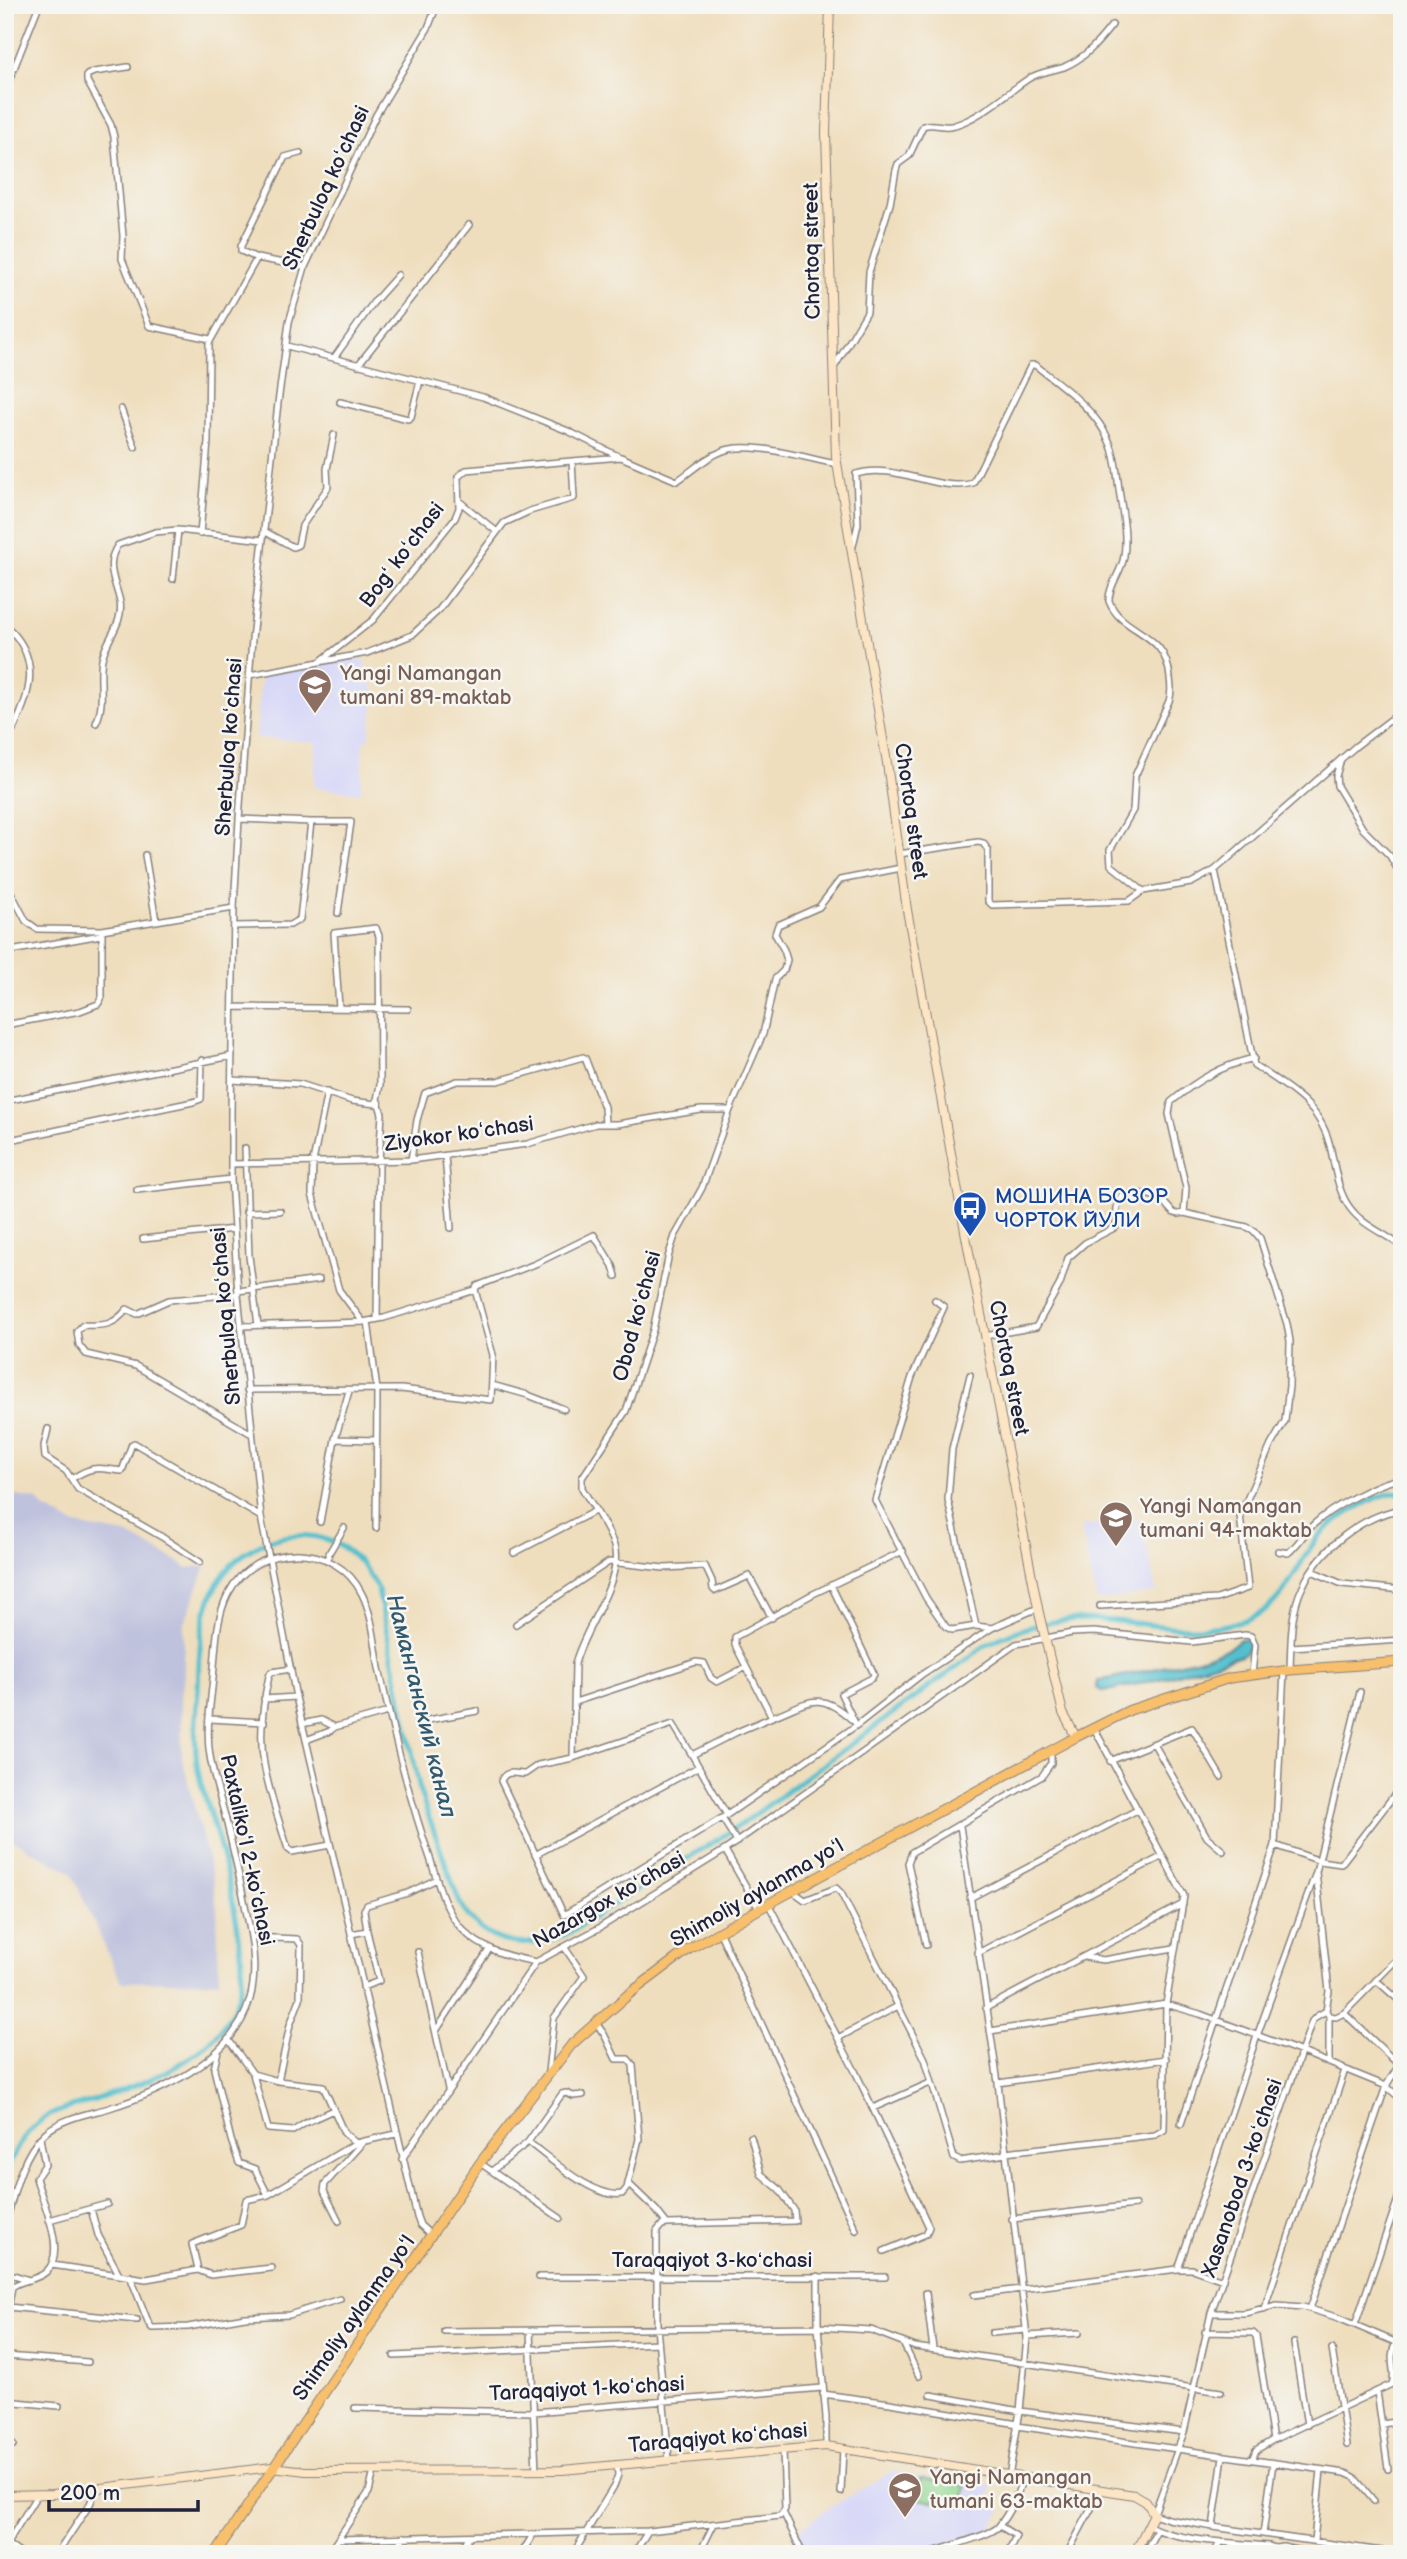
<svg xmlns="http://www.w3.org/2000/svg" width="1407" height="2559" viewBox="0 0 1407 2559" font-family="'Balsamiq Sans',sans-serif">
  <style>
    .built { fill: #d7d7f8 }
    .industrial { fill: #bfc2dd }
    .green { fill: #91d58e; stroke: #5a7c64; stroke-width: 2 }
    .water { fill: #53bfcd; stroke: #3a7084; stroke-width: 2 }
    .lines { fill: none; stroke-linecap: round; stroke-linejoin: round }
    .canal { stroke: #53bfcd; stroke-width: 5 }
    .street-casing { stroke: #88807c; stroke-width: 8 }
    .secondary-casing { stroke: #88807c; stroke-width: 10 }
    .primary-casing { stroke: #88807c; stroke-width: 11 }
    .street { stroke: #fff; stroke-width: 5 }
    .secondary { stroke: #fce5c4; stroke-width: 8 }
    .primary { stroke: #f8bf6c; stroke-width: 9 }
    .labels { text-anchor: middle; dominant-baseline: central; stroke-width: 5; stroke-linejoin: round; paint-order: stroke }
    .street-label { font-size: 21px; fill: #22223b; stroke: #f6f6f2 }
    .education-label { font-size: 21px; fill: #785e54; stroke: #f6f6f2; text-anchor: start }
    .transit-label { font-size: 21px; fill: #164399; stroke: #f6f6f2; text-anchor: start }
    .water-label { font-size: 23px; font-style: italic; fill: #33596e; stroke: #f6f6f2 }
  </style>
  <rect width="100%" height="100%" fill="#f6f6f2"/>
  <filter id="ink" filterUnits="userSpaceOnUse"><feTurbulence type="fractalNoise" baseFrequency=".0143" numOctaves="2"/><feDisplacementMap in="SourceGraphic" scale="14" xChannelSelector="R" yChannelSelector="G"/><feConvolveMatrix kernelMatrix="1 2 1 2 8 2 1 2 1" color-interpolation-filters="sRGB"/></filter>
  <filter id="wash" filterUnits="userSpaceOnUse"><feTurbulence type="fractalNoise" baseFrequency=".00686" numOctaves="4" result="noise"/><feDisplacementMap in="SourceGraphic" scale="28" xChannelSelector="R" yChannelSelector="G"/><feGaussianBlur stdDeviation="1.57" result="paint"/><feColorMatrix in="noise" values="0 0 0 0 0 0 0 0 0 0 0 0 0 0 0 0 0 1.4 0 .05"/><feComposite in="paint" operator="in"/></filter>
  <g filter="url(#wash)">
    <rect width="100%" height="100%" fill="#efdebd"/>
    <!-- built -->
    <path class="built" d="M362 658 375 693 369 738 363 744 361 793 314 787 316 742 256 738 261 674Z
      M1141 1520 1156 1592 1097 1601 1081 1526Z
      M894 2470 910 2475 992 2486 991 2495H989L986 2504 1003 2509 990 2529 920 2554H811L795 2533 829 2508Z"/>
    <!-- industrial -->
    <path class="industrial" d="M5 1494 36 1499 44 1508 76 1525 127 1534 181 1563 186 1568 206 1566 184 1624V1675L181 1697 182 1758 213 1880 217 1909 219 1981 121 1982 71 1872 5 1836Z"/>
    <!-- green -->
    <path class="green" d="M920 2478 966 2485 963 2506 917 2499Z"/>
    <!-- water -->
    <path class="water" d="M1240 1639H1247L1249 1642 1247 1651 1241 1655 1164 1678 1103 1692 1097 1688 1098 1681 1199 1659 1229 1648Z"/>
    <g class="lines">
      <!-- canal -->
      <path class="canal" d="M5 2179C11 2157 22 2135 40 2121 54 2111 72 2107 89 2102 142 2083 210 2063 235 2006 247 1977 241 1947 236 1918 230 1888 224 1859 215 1830 209 1808 200 1787 197 1764 194 1740 196 1715 198 1691 199 1662 199 1629 209 1602 226 1556 268 1529 317 1537 347 1543 365 1564 378 1590L421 1795 459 1901C483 1947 524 1952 569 1933L745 1822 986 1645C1015 1629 1049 1620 1083 1619 1141 1619 1202 1642 1257 1615 1287 1600 1298 1561 1319 1536 1330 1523 1347 1513 1362 1505 1374 1499 1388 1492 1402 1492"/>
    </g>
  </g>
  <g filter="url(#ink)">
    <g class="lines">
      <!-- street casing -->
      <g class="street-casing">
        <path id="street" d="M128 67 94 72 87 75V81L111 125 114 137 123 236 122 259 149 326 210 339
          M5 91 39 5
          M257 258 241 251V246L285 157 300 153
          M287 346 483 397 568 431 618 456
          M334 358 373 303 398 275
          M358 365 469 225
          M835 366 867 312 869 272 890 204 896 170 898 164 909 156 923 126C934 122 944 129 955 125 983 116 1004 95 1028 79 1038 72 1052 71 1064 67 1085 58 1098 43 1112 25
          M340 402 408 419 411 417 420 381
          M121 409 135 447
          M459 501 496 531
          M264 531 293 547 298 545 302 526 328 487 327 469 334 435
          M200 534 208 442 209 343 257 258 305 267
          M853 546 858 524 856 474C895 462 939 493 973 483L1031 365H1035C1063 387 1097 410 1110 443 1117 459 1117 478 1120 496 1123 516 1127 536 1124 556 1122 572 1108 586 1109 601 1122 635 1166 629 1170 678 1171 686 1172 693 1169 701L1135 776 1133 810 1110 850 1111 865 1143 891 1191 883 1215 870 1356 746 1402 711
          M173 579 178 530
          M5 625C48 662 26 704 5 746
          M322 660 373 620 455 518 459 508 458 477 466 470 572 461
          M250 675 367 653 412 635 439 610 504 523 530 511 574 498 572 461 621 457 677 481C692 471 704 458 723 451 748 440 808 459 837 464
          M96 723C106 703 98 680 102 659 106 639 124 623 120 602 116 583 104 564 118 545L155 532 178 530 263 540
          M1341 759 1336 776 1337 786 1363 829 1390 856 1402 877
          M239 819 311 822H351L338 913
          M899 854 978 842 983 843 988 850V901L992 905 1129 901 1143 891
          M145 855 156 921
          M901 868 840 880 819 907 778 925 775 934 784 950 787 960 784 970 775 979 763 1034 730 1110 702 1188 675 1236 669 1254 653 1330 626 1411 582 1478V1488C592 1506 608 1526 614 1546 624 1580 583 1629 575 1664L573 1758 673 1724 692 1755 737 1732 772 1717 735 1645V1637L811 1595 903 1551
          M1215 870 1254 1065C1288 1088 1320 1104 1330 1146 1335 1166 1337 1191 1350 1208 1363 1226 1385 1233 1402 1247
          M5 881 26 921 37 929 102 930 234 908
          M235 926 290 925 300 919 311 822
          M5 952 101 935
          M233 1007 408 1009
          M5 1025 80 1011 98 1004 102 997V930
          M232 1080 300 1084 352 1101 376 1104 380 1085 379 936 376 928 334 933 339 1008
          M327 1092 313 1162 312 1194 339 1290 363 1322
          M5 1101 232 1056
          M5 1141 193 1102 201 1099 202 1060
          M245 1148 249 1256 258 1325
          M445 1156 451 1228
          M411 1160 417 1120 425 1093 457 1081H498L583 1057 585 1058 604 1107 605 1123
          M231 1164 411 1160 527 1144 596 1124H618L701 1110H730
          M137 1190 231 1179
          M246 1212 280 1211
          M143 1239 234 1229
          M238 1291 319 1280
          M238 1294 169 1300 137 1314 127 1309C114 1326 103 1326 83 1325L77 1331 79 1345 86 1354 136 1366 250 1433
          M935 1300 944 1307 912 1377 875 1500 926 1598 946 1627 952 1630 976 1626 992 1628
          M377 1319 379 1161 382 1114 378 1101
          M368 1321 377 1390 376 1528
          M241 1326 363 1322 384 1318 475 1290 477 1286 535 1264 594 1235 613 1266 616 1276
          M985 1336 1036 1327 1060 1284 1068 1258 1085 1243 1116 1227 1117 1207 1123 1195C1135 1192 1152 1193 1162 1201 1171 1207 1170 1217 1184 1213L1186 1188 1169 1114 1171 1102C1197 1080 1221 1066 1254 1058
          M970 1375 952 1449 948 1500 976 1626
          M492 1385 528 1395 564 1409
          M247 1390 401 1389 491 1400 493 1355 475 1290
          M48 1429 44 1446 45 1457 66 1471 78 1489 162 1537 200 1562
          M335 1439 375 1440
          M73 1478C95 1464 99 1469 122 1471L132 1444 134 1443 261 1517
          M320 1522 335 1439 349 1391
          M1278 1551 1288 1553C1298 1545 1304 1533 1314 1524 1331 1508 1379 1481 1402 1479
          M514 1553 595 1511
          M328 1560 329 1553 344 1528
          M1312 1571 1342 1584 1402 1590
          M831 1585 874 1674 872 1678 841 1694 855 1723
          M1397 1589 1402 1577
          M1100 1606 1217 1599 1248 1588 1240 1515 1271 1445 1285 1421 1289 1386 1290 1341 1287 1324 1260 1238 1253 1230 1247 1227 1184 1213
          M516 1624 609 1562 664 1568 705 1566 712 1581 713 1589 715 1591 749 1576 772 1618
          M1291 1647 1402 1640
          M291 1669 271 1672 269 1676C263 1703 259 1736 264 1764 269 1793 279 1821 288 1849L292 1852 330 1845
          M1290 1670C1291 1643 1290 1611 1303 1586 1320 1549 1361 1516 1402 1509
          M1360 1692 1316 1872 1329 1991 1326 2011 1317 2016 1312 2021 1211 2313 1184 2432 1154 2514 1168 2519 1213 2527 1396 2553
          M264 1699 296 1697
          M575 1702 696 1662 704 1663 711 1678 717 1682 746 1667
          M772 1717C810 1702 818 1690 851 1719
          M210 1719 264 1722
          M428 1720 477 1711
          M302 1724 321 1720 335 1727 388 1712
          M306 1740 330 1731 335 1727
          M1154 1744 1207 1837 1223 1851
          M692 1755 727 1815 857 1725 921 1675 992 1628 1038 1608
          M573 1758 538 1765 525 1774C515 1774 506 1769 501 1781L564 1915 727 1815
          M1110 1761 1192 1728 1221 1777
          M722 1818 737 1842
          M960 1826 998 2083 1027 2337 1020 2411 1009 2477
          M1275 1845 1320 1861 1341 1864 1402 1785
          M725 1850 759 1909
          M535 1855 698 1767
          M791 1890 805 1900 836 1888 841 1893 925 2059 954 2158 960 2161 1006 2154
          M970 1898 1137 1810
          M768 1903 856 2073 929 2227 926 2234 884 2251
          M719 1931 856 2230
          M351 1934 367 1931 364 1910 367 1905 408 1893 437 1879
          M252 1937 297 1939 301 1945 300 1999 290 2025 278 2081
          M926 1945 908 1863 912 1852 1042 1776 1051 1763V1750
          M418 1952 448 2089
          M978 1953 1161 1857
          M1084 1957 1103 1960 1174 1948
          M1376 1980 1402 2003
          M363 1987 379 1981 367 1931
          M986 2008 1183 1904
          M1326 2011 1329 2016 1336 2017 1344 2013 1402 1954
          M1329 2016V2063
          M436 2031 490 1948
          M990 2031 1166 2004 1200 2014 1302 2052 1386 2086 1402 2100
          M838 2038 898 2006
          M228 2039 253 2074 278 2081 323 2086 344 2133 356 2143
          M218 2051 214 2069 231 2140 239 2163 255 2169 268 2195
          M548 2072 554 2018 584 1976 565 1948
          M253 2074 268 2129 293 2131 307 2122 333 2110
          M998 2083 1166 2059
          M873 2108 930 2083
          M1181 2124 1275 1845 1284 1671
          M528 2142C550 2158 594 2199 622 2194L627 2188 639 2139 633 2065 628 2059H616L604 2034 595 2022
          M1005 2152 1155 2135 1164 2130 1166 2004 1184 1896 1094 1728
          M402 2159 536 1962
          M480 2163 560 2218
          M493 2170 528 2142 562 2094 566 2093 573 2096 583 2095
          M628 2183 656 2210 667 2224
          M91 2209 98 2235 119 2274
          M1012 2219 1135 2205
          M49 2220 107 2204
          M339 2221 324 2191 325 2184 364 2141
          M5 2227C13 2196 21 2155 45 2133 62 2118 88 2114 109 2108 162 2092 234 2059 250 1999 258 1970 252 1939 246 1910 240 1879 233 1848 225 1816 220 1797 213 1777 210 1756 205 1728 212 1696 214 1667 216 1642 217 1616 228 1594 255 1541 336 1540 362 1594 373 1616 375 1645 379 1668 393 1734 409 1798 431 1861 438 1884 445 1911 462 1929 481 1950 510 1957 536 1962L599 1928 725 1850 1016 1644 1072 1633 1094 1632 1192 1642 1245 1635 1251 1636 1255 1645 1252 1674
          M432 2236 420 2225 417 2217 296 1697 261 1517 238 1294 231 1179V1114L234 908 239 819 252 639 278 403 289 322 305 267 376 115 428 28 437 5
          M52 2265 146 2279 198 2270 211 2275 218 2274 272 2268
          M1178 2269 1257 2036 1315 1875
          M198 2270 192 2244 241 2225 246 2200 268 2195 356 2143 396 2134
          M5 2272 29 2280
          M130 2276 149 2324 152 2328 188 2327 245 2317 289 2315 340 2299
          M818 2276V2327L826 2417V2446
          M539 2277H885
          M926 2293 933 2349
          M974 2295 1178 2269H1192L1223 2280
          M8 2307 137 2320
          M1264 2309 1345 2070
          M1310 2309 1386 2086 1399 2065 1344 2013
          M1211 2313H1245L1277 2305 1303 2307 1336 2317 1402 2345
          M5 2324 12 2287C22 2279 36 2281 46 2272 68 2252 42 2202 36 2178L45 2165 40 2138
          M1355 2325 1402 2187
          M444 2331 818 2327 871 2330 915 2347 1221 2392
          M530 2331 536 2471
          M1205 2332 1253 2333 1256 2336 1273 2440
          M992 2333 1026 2330
          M1027 2336 1079 2333
          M903 2343 919 2376
          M1294 2343 1307 2425
          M1397 2343 1402 2329
          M1332 2349 1347 2445
          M5 2356 88 2362
          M394 2356 658 2343
          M1377 2391 1388 2469
          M823 2394 890 2403 1018 2424
          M931 2395 1020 2411 1184 2432
          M5 2401 59 2406
          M355 2408 533 2412 822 2388
          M1382 2424 1402 2421
          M1017 2426 1345 2473 1354 2477 1374 2501
          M5 2444 13 2445
          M669 2460 657 2327V2231L662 2225 667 2224 795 2221 794 2210 779 2189 761 2174 751 2137
          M1252 2460 1256 2450 1273 2440 1392 2384C1397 2372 1387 2360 1396 2342
          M841 2492 843 2449
          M784 2514 802 2552
          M1000 2526 1016 2536 1007 2554
          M1150 2526C1176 2541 1237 2543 1269 2546L1275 2548V2554
          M1213 2527 1223 2456
          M1263 2534 1273 2463
          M339 2539 648 2531 780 2516 785 2509 783 2450
          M1314 2541 1321 2470
          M7 2544 21 2554
          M5 2547 37 2495
          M1275 2548 1283 2547 1316 2554
          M57 2554 90 2504 96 2489
          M328 2554 369 2492 374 2471
          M393 2554 404 2537
          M458 2554 469 2537
          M521 2554 533 2535
          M573 2554 614 2486 618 2475 617 2464
          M634 2554 648 2531
          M699 2554 714 2524
          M927 2554C940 2549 992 2535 998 2527 1008 2515 1019 2494 1022 2478
          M1067 2554 1101 2490
          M1144 2554 1157 2530
          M1213 2554 1221 2542"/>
      </g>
      <!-- secondary casing -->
      <g class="secondary-casing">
        <path id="secondary" d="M830 5 826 133 836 457 887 763 907 910 967 1242 1039 1613 1063 1713 1076 1737
          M5 2495 53 2494 272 2467 306 2471 562 2470 826 2446 1134 2495 1146 2502 1154 2514 1134 2554"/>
      </g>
      <!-- primary casing -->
      <g class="primary-casing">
        <path id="primary" d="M215 2554 480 2163 572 2044 629 1994 689 1949 759 1909 1076 1737 1130 1710 1230 1678 1290 1670 1402 1662"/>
      </g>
      <!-- street -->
      <use href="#street" class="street"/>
      <!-- secondary -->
      <use href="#secondary" class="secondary"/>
      <!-- primary -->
      <use href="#primary" class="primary"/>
    </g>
  </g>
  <!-- icons -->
  <defs>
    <g id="school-pin" transform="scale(1.75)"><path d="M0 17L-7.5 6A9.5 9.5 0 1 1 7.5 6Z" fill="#8d6e63" stroke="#f6f6f2"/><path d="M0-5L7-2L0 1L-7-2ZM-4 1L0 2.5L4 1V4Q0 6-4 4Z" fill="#fff"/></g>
    <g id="bus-pin" transform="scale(1.75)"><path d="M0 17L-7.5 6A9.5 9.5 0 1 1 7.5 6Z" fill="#1a4fb4" stroke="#f6f6f2"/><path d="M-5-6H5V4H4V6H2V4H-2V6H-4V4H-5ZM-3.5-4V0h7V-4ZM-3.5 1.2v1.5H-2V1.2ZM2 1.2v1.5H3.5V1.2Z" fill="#fff"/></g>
  </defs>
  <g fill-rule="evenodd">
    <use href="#school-pin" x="315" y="685"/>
    <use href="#bus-pin" x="970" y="1208"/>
    <use href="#school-pin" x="1116" y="1518"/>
    <use href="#school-pin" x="905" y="2489"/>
  </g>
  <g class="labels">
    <!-- street labels -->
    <g class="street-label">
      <text transform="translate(326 188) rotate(-65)">Sherbuloq koʻchasi</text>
      <text transform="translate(812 251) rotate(-91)">Chortoq street</text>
      <text transform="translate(402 555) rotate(-53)">Bogʻ koʻchasi</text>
      <text transform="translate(229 747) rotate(-86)">Sherbuloq koʻchasi</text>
      <text transform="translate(911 811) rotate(82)">Chortoq street</text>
      <text transform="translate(459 1134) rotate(-8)">Ziyokor koʻchasi</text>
      <text transform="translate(226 1316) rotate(-95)">Sherbuloq koʻchasi</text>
      <text transform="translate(637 1316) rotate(-75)">Obod koʻchasi</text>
      <text transform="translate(1009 1368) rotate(79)">Chortoq street</text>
      <text transform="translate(247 1850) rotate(78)">Paxtalikoʻl 2-koʻchasi</text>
      <text transform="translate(757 1893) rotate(-30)">Shimoliy aylanma yoʻl</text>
      <text transform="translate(609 1900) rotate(-30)">Nazargox koʻchasi</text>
      <text transform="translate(1242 2178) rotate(-71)">Xasanobod 3-koʻchasi</text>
      <text x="712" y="2260">Taraqqiyot 3-koʻchasi</text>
      <text transform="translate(354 2318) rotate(-55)">Shimoliy aylanma yoʻl</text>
      <text transform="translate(587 2389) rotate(-3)">Taraqqiyot 1-koʻchasi</text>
      <text transform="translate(718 2438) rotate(-5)">Taraqqiyot koʻchasi</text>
    </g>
    <!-- education labels -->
    <g class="education-label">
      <text x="340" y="673">Yangi Namangan<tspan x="340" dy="24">tumani 89-maktab</tspan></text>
      <text x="1140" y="1506">Yangi Namangan<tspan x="1140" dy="24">tumani 94-maktab</tspan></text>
      <text x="930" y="2477">Yangi Namangan<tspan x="930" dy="24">tumani 63-maktab</tspan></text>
    </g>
    <!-- transit labels -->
    <g class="transit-label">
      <text x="995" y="1196">МОШИНА БОЗОР<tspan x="995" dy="24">ЧОРТОК ЙУЛИ</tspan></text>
    </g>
    <!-- water labels -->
    <g class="water-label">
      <text transform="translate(421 1706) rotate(76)">Наманганский канал</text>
    </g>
  </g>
  <!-- margin -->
  <rect width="1407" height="2559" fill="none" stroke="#f6f6f2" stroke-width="28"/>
  <!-- scale -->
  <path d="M49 2500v10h149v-10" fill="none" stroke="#22223b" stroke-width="3.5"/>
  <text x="60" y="2500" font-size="21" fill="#22223b" stroke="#f6f6f2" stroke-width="5" paint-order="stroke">200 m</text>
</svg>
